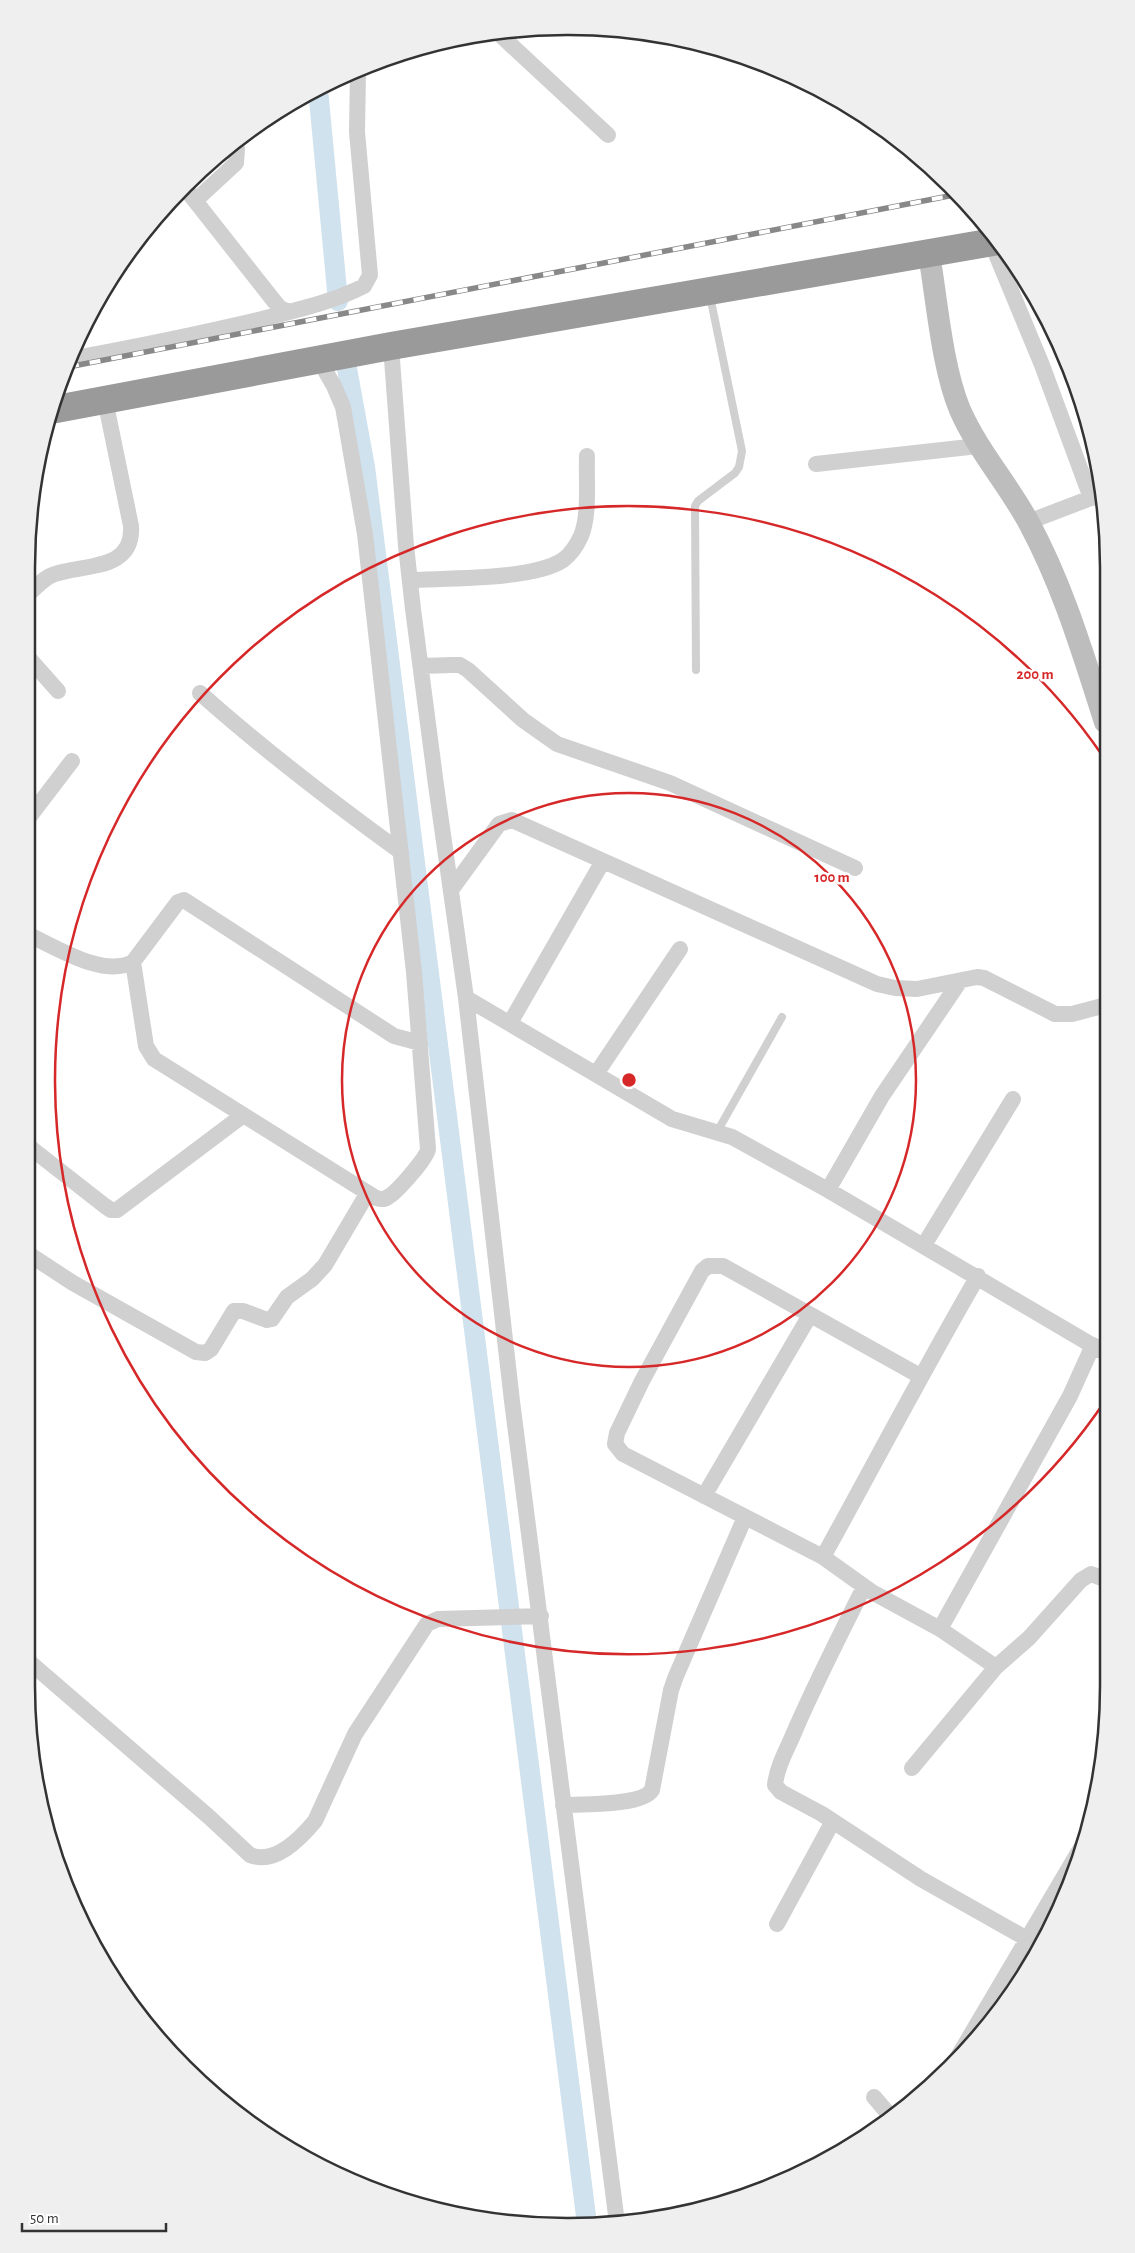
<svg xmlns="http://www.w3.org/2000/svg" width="1135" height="2253" viewBox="0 0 1135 2253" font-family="'Alegreya Sans',sans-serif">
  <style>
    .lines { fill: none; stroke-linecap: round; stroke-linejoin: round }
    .canal { stroke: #cfe2ee; stroke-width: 20 }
    .lane { stroke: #d0d0d0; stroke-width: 8 }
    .street { stroke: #d0d0d0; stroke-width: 16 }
    .secondary { stroke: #bdbdbd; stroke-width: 22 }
    .highway { stroke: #9a9a9a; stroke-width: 28 }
    .rail-casing { stroke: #888; stroke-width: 5.5 }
    .rail { stroke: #fff; stroke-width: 4; stroke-dasharray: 11; stroke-linecap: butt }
    .ring { fill: none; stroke: #d62828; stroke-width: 2.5 }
    .rim { fill: none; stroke: #333; stroke-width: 2.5 }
    .centre { fill: #d62828; stroke: #fff; stroke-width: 2.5 }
    .ring-label { font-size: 15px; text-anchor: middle; font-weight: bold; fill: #d62828; stroke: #fff; stroke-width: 5; stroke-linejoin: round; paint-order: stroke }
  </style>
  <rect width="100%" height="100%" fill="#fff"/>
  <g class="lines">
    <!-- canal -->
    <path class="canal" d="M318 89 338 301
      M344 352 365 467 587 2224"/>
    <!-- lane -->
    <path class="lane" d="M696 670 695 506 698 501 735 473 739 467 742 451 710 296
      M717 1132 782 1017"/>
    <!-- street -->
    <path class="street" d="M496 31 608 135
      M185 188 274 301 280 308 289 312
      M195 201 236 163 237 149 235 143
      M991 242 1042 365 1091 498
      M391 346 406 546 413 609 436 785 466 998 512 1401 617 2223
      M70 359C135 347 199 334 262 319 296 310 333 302 364 286L370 275 357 132 358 71
      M816 464 978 446
      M1028 522 1091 498 1104 497
      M411 580C448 578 533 580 563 560 571 554 577 545 581 536 590 515 586 479 587 456
      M27 595C36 588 44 577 55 574 84 564 134 571 131 526L105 400
      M27 656 58 691
      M421 666 452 665H460L468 670 523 720 557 744 670 783 855 868
      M200 693C264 750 332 802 401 852
      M27 820 72 761
      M451 890 499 824 512 820 877 984 895 988 917 989 977 977 984 978 1055 1014H1072L1106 1005
      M27 934C56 947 103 978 133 962L178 902 184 900 394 1036 420 1043
      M133 962 146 1046 154 1059 376 1198C380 1199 384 1200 388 1197 396 1193 427 1158 428 1149L414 972 365 534 343 407 334 386 319 360
      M466 998 672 1119 732 1137 828 1190 1107 1354
      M510 1023 603 861
      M596 1074 680 949
      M27 1145 105 1206 111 1210H117L242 1116
      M828 1190 882 1096 960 981
      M924 1245 1013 1099
      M27 1253 73 1283 196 1352 205 1353 211 1349 234 1311H243L267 1320 272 1319 287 1297 312 1279 325 1265 367 1194
      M920 1376 723 1266H708L702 1271 642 1381 617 1433 615 1444 623 1454 823 1557 872 1592 940 1629 996 1667
      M704 1496 810 1315
      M823 1557C875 1463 924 1369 978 1276
      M864 1587C841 1633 817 1680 796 1728 789 1746 777 1765 775 1785L781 1792 822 1814 921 1879 1027 1939
      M940 1629 1070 1396 1093 1345
      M26 1659 208 1816 250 1855C275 1865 300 1839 315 1821L355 1734 427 1624 438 1619 541 1616
      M912 1768 996 1667 1029 1638 1081 1580 1091 1574 1107 1580
      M563 1805C583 1804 642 1806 652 1790L671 1690 676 1676 745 1517
      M777 1924 833 1821
      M953 2065 1082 1846
      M874 2097 892 2118"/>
    <!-- secondary -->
    <path class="secondary" d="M929 254C937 301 942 367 960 410 978 451 1008 484 1029 523 1063 586 1083 654 1105 722"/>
    <!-- highway -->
    <path class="highway" d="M51 410 391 346 999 241"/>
    <!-- rail casing -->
    <g class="rail-casing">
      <path id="rail" d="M68 367 954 195"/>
    </g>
    <!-- rail -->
    <use href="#rail" class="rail"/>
  </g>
  <!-- distance rings -->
  <g class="ring">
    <circle cx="629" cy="1080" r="287"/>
    <path d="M1105 1401A574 574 0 1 1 1102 755"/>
  </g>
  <!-- crop -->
  <path d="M0 0H1135V2253H0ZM567 35H568A532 532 0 0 1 1100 567V1686A532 532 0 0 1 568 2218H567A532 532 0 0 1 35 1686V567A532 532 0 0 1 567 35Z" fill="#efefef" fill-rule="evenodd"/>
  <path class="rim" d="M567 35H568A532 532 0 0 1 1100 567V1686A532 532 0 0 1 568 2218H567A532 532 0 0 1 35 1686V567A532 532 0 0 1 567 35Z"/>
  <circle cx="629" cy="1080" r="8" class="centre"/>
  <g class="ring-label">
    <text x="1035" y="679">200 m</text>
    <text x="832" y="882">100 m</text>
  </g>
  <!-- scale -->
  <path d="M22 2223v8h144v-8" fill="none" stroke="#333333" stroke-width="2.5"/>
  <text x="30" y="2223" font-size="15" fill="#333333" stroke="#ffffff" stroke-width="4" paint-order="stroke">50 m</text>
</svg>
